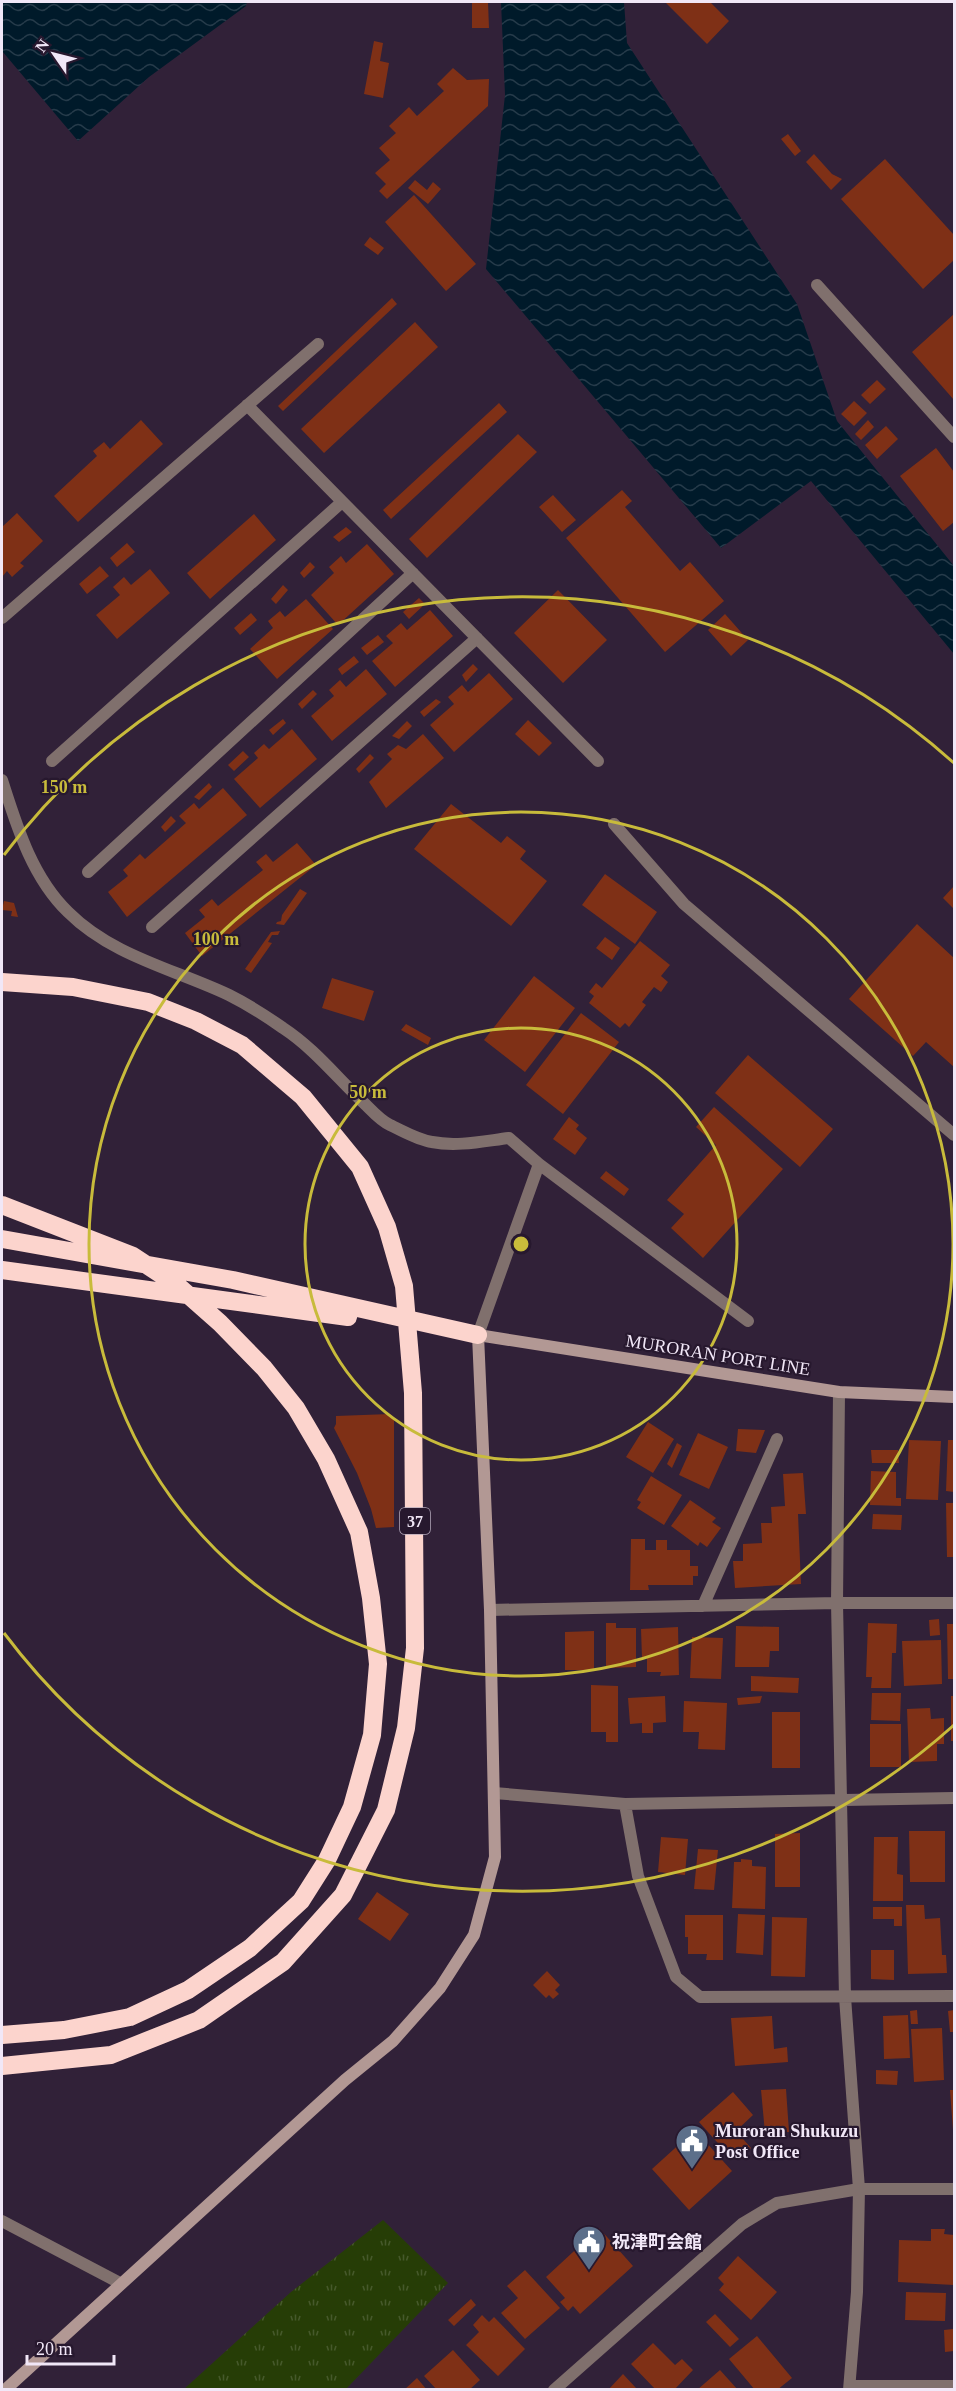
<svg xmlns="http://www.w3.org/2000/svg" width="956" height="2391" viewBox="0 0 956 2391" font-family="'Times New Roman','Noto Sans JP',serif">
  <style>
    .grass { fill: url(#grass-tufts) }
    .water { fill: url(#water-waves) }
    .building { fill: #7f3016 }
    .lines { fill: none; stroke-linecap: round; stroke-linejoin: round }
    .street { stroke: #80706d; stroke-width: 12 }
    .secondary { stroke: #b29894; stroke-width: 12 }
    .highway { stroke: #fcd4cd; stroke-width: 18 }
    .ring { fill: none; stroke: #c8bb3b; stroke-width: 3 }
    .labels { text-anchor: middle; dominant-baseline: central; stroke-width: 4.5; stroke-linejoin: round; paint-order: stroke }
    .shield { fill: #27182e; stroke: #b4a9bb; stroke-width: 1.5 }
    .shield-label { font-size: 16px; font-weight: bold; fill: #f1e7f7 }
    .street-label { font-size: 18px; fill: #f1e7f7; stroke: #27182e }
    .poi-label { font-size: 18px; font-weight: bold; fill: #f1e7f7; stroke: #27182e; text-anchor: start }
    .centre { fill: #c8bb3b; stroke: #27182e; stroke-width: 3 }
    .ring-label { font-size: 18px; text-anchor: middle; font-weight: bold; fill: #c8bb3b; stroke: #27182e; stroke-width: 4.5; stroke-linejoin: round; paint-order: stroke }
  </style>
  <defs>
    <pattern id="grass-tufts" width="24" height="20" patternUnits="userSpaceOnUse" patternTransform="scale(1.5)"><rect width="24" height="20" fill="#263d06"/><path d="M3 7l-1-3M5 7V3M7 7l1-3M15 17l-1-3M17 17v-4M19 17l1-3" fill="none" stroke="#46592b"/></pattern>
    <pattern id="water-waves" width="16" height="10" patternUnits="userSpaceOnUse" patternTransform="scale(1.5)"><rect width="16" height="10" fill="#001a2a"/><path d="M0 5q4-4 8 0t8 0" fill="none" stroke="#263b4a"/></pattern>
  </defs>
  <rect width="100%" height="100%" fill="#312138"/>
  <!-- grass -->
  <path class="grass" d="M383 2220 448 2283 346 2389H184L291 2292Z"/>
  <!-- water -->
  <path class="water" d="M2 2H247L246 6 149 77 78 141 2 51Z
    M501 2H624L627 43 797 304 837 421 954 566V654L811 481 721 548 486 269 505 95Z"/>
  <!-- building -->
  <path class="building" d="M472 2H488L489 28H472Z
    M667 2H710L729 21 707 44 666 3Z
    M374 41 383 43 380 61 389 63 383 98 364 94Z
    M453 68 467 80 489 79 488 106 387 199 379 191 386 184 375 173 390 160 379 148 396 133 389 126 409 107 417 116 444 91 437 84Z
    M788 134 801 151 795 156 781 139Z
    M814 154 832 174 842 179 831 190 806 162Z
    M885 159 954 235V260L923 289 841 199Z
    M415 180 427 190 433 182 441 189 428 204 408 188Z
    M414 195 476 264 446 291 385 222Z
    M370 237 384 248 378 255 364 245Z
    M392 298 397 304 283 411 278 406Z
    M954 314V400L912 352Z
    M415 322 438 347 324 453 301 429Z
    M877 380 886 389 870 404 861 395Z
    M854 401 867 413 854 426 841 414Z
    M499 403 507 412 391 519 383 510Z
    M141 420 163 444 78 522 54 496 97 456 93 451 104 442 110 449Z
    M868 420 874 427 861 440 855 434Z
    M886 426 898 439 877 459 865 445Z
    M518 434 537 452 427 558 409 539Z
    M936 448 954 472V522L943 531 900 476Z
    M622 490 632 501 625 507 680 571 690 562 724 601 665 652 566 538Z
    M553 495 576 520 562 532 539 507Z
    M17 513 43 541 20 563 24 566 12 577 7 571 2 577V527Z
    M254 514 276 540 210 599 187 573Z
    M346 527 352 532 339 542 333 537Z
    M127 543 135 552 117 567 110 558Z
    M367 544 394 574 338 625 311 595 334 573 329 567 341 556 346 563Z
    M310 562 315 567 304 578 300 573Z
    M100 566 109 576 87 594 79 584Z
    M150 569 170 593 117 639 96 615 120 595 113 587 124 577 131 585Z
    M283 585 288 590 276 604 271 599Z
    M558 590 607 640 563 683 514 633Z
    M419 598 425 604 409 619 403 612Z
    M306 599 333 629 277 679 250 649 273 628 268 621 280 611 285 617Z
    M430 610 453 636 395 687 372 661 393 643 386 636 401 623 407 630Z
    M251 613 257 620 240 635 234 628Z
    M725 614 748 640 731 656 708 630Z
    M378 635 384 642 367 655 361 648Z
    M354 656 359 662 342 675 338 669Z
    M473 664 478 669 466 682 462 675Z
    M366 669 387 694 332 741 311 716 334 696 329 690 340 680 346 687Z
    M489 673 513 699 454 752 430 725 454 704 448 697 462 685 468 692Z
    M313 690 317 694 302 709 298 704Z
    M436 699 441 702 424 717 420 712Z
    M283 719 286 723 273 735 269 730Z
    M528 720 552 743 539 756 515 734Z
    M407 721 412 726 399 739 392 736Z
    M292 729 317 759 260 808 234 779 258 758 254 753 264 744 269 749Z
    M423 734 444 758 386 808 369 782 392 759 387 754 398 745 406 749Z
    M243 751 249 757 234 771 228 765Z
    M370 754 374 758 359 773 356 769Z
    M209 783 212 787 199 800 194 797Z
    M223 788 247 815 127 917 108 892 128 876 123 870 140 854 145 859 186 823 179 816 194 803 199 809Z
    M451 804 501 843 507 836 526 851 520 859 547 881 511 926 414 849Z
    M171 816 176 821 165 832 161 827Z
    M297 843 316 865 202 956 185 933 205 917 199 910 212 899 218 906 263 870 256 862 266 854 273 862Z
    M605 874 657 912 635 944 582 905Z
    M954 886V909L943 898Z
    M300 889 307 893 284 925 276 924 277 922 281 921 282 915Z
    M4 901 14 903 18 917 11 916 12 911 2 910Z
    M917 924 954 958V1067L926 1042 913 1056 849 999Z
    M280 931 278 935H272L268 942 272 943 251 973 245 969 271 932Z
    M605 937 620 948 612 960 596 948Z
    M640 941 670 965 661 976 668 982 661 992 654 987 642 1002 646 1005 629 1027 625 1023 620 1028 589 1003 594 996 589 992 596 983 602 988Z
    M534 976 575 1008 525 1072 484 1040Z
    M332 978 374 991 364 1021 322 1008Z
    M581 1013 619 1042 563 1114 526 1085Z
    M406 1024 431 1038 428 1045 401 1030Z
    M748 1055 833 1129 800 1167 715 1093Z
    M714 1107 783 1169 703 1258 671 1228 684 1214 667 1200 716 1145 696 1127Z
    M569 1117 579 1125 576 1129 587 1138 575 1155 553 1139Z
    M606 1171 629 1189 624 1196 600 1178Z
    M390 1414 394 1418V1527L376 1528 371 1509 357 1473 334 1428 336 1424V1416Z
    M648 1422 674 1439 653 1473 626 1457Z
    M738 1429 765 1430 756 1453 736 1451Z
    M698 1433 728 1447 709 1489 679 1475Z
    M909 1440 941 1441 938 1500 906 1499Z
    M948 1440H954V1492L946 1491Z
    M677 1443 682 1446 672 1468 667 1464Z
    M871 1450H898L899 1463H872Z
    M871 1471 896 1472V1498H901V1506L870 1505Z
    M803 1473 806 1514H798L801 1584 735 1588 733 1561H743V1544L762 1543 761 1523H772L771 1507 785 1506 783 1474Z
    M651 1476 682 1495 664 1525 637 1508 641 1502 637 1500Z
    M690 1500 716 1518 712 1522 721 1528 707 1547 700 1542 698 1546 671 1526Z
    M946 1503H954V1557H947Z
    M873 1514 902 1515 901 1530 872 1529Z
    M631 1539H645V1550H656V1540H667V1550H690V1566H698V1576H693V1585H648L649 1590H630Z
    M939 1619 940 1635 930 1636 929 1620Z
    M606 1623H616V1628H636V1667L606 1668Z
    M868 1623 897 1624 896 1653H892L891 1688H871L872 1677H866Z
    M947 1624H954V1679H948Z
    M736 1626 779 1627V1651H770L769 1667H735Z
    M678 1627 679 1675 660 1676 661 1672H647V1658H642L641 1629Z
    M594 1631V1670H565V1632Z
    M692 1637 723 1638 721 1679 690 1678Z
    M941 1640 942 1684 904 1686 902 1641Z
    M751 1676 799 1678 798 1693 751 1691Z
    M591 1685 618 1686V1742H606V1732H591Z
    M872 1693H901L900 1721 871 1720Z
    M665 1696 666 1722 653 1723V1733H642V1723L630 1724 628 1698Z
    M762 1696 760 1703 738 1705 737 1698Z
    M951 1696H954V1741H951Z
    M684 1701 727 1703 725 1750 698 1749 699 1732H683Z
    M930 1708 931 1719 944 1718V1744H937V1761L909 1762 907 1709Z
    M772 1712H800V1768H772Z
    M870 1724H901V1767H870Z
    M909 1831H945V1882H910Z
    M800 1833V1887H775V1834Z
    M661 1837 688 1839 685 1875 658 1872Z
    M874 1837H898L897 1874 903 1875V1901H873Z
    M698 1849 718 1850 714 1890 694 1889Z
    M741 1859 752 1860V1866L766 1867 765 1909 732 1908 734 1862H741Z
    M377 1892 409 1914 390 1941 358 1919Z
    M906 1905H924L925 1919 940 1918 942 1955H946L947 1973 908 1974Z
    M873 1907H902V1926H894V1919H873Z
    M738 1914 765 1915 763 1955 736 1953Z
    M685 1915H723V1960H706L707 1954H688V1937H685Z
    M772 1917 807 1918 805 1977 771 1976Z
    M871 1950H894V1980L871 1979Z
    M547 1971 560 1985 555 1990 559 1994 553 1999 549 1995 546 1998 533 1985Z
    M917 2010 918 2024H911L910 2011Z
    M954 2010V2032H950L948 2011Z
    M908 2015 910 2058 884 2059 883 2016Z
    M772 2016 774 2049 787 2047 788 2062 735 2066 731 2018Z
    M942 2028 944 2080 914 2082 911 2029Z
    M876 2070 898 2071 897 2085 876 2084Z
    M786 2089 789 2132 765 2133 761 2090Z
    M950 2090H954V2129L953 2130Z
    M733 2092 753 2115 736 2131 751 2148 739 2159 729 2148 725 2151 699 2122Z
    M695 2130 732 2171 689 2210 652 2169Z
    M599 2228 633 2266 580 2314 573 2306 568 2311 560 2302 565 2298 546 2277Z
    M931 2229H945L944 2234 954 2235V2285L898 2282 899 2240 931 2241Z
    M738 2256 777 2292 751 2320 719 2290 724 2284 718 2278Z
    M525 2270 560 2308 525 2339 501 2313 518 2298 507 2286Z
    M906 2292 946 2293 945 2321 905 2320Z
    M471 2299 476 2305 454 2326 448 2320Z
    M715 2314 739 2339 730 2347 706 2322Z
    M482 2315 489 2322 494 2317 525 2349 498 2376 466 2345 479 2332 473 2325Z
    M953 2329 954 2351 945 2352 944 2330Z
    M757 2336 792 2378 777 2390H755L729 2359Z
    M653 2343 675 2365 682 2359 693 2370 674 2390H656L631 2364Z
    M453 2350 480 2380 469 2390H437L424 2376Z
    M720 2370 738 2390H697Z
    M623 2374 636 2388 634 2390H608Z
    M417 2378 427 2390H404Z"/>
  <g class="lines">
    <!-- street -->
    <path class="street" d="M817 285 954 437
      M247 405 598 761
      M2 618 318 344
      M52 761 342 502
      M2 780C17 827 32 877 68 912 112 956 174 969 229 995 247 1004 266 1016 283 1028 315 1049 338 1079 366 1105 373 1112 381 1121 390 1125 403 1131 418 1140 432 1142 457 1147 484 1141 509 1138L539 1164 748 1321
      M614 824 684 904 954 1135
      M88 872 413 573
      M152 927 477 638
      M478 1335 539 1164
      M839 1392 837 1603 845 1997 859 2189 857 2292 849 2390
      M703 1606 777 1439
      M490 1610 837 1603H954
      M494 1793 625 1804 954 1798
      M625 1804 638 1876 676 1977 700 1997 954 1996
      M2 2221 120 2283
      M850 2386H954
      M554 2390 742 2224 777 2203 859 2189H954"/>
    <!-- secondary -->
    <path class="secondary" d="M5 2390 345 2080 393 2041 440 1988 474 1935 495 1857 490 1610 478 1335 839 1392 954 1397"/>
    <!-- highway -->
    <path class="highway" d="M2 982 73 987 148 1002 196 1021 242 1045 303 1097 360 1167 387 1227 404 1286 413 1393 415 1648 406 1728 386 1810 343 1895 283 1962 199 2020 111 2055 2 2066
      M2 1205 133 1256 177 1285 220 1323 264 1368 296 1408 326 1459 359 1532 371 1598 378 1664 372 1735 352 1807 327 1860 301 1901 250 1948 188 1990 130 2017 64 2030 2 2035
      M2 1239 233 1280 478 1335
      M2 1270 348 1317"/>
  </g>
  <!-- distance rings -->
  <g class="ring">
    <circle cx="521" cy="1244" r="216"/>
    <circle cx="521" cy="1244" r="432"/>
    <path d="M954 1725A647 647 0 0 1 4 1633M4 855A647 647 0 0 1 954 763"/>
  </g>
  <!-- icons -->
  <defs>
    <g id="civic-pin" transform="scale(1.725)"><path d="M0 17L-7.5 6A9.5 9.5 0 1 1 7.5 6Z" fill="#5c6f8a" stroke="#27182e"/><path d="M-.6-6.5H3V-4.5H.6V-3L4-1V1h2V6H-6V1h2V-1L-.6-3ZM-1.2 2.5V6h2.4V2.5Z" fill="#fff"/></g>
  </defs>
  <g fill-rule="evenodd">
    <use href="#civic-pin" x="692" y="2141"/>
    <use href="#civic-pin" x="589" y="2242"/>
  </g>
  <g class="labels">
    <!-- shield labels -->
    <rect class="shield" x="400" y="1508" width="30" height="26" rx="4.5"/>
    <g class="shield-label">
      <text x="415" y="1521">37</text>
    </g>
    <!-- street labels -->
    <g class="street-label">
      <text transform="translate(718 1355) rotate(9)">MURORAN PORT LINE</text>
    </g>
    <!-- poi labels -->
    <g class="poi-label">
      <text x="715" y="2131">Muroran Shukuzu<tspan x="715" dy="21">Post Office</tspan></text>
      <text x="612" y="2242">祝津町会館</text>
    </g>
  </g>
  <circle cx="521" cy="1244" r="9" class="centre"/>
  <g class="ring-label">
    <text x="64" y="793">150 m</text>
    <text x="216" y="945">100 m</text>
    <text x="368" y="1098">50 m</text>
  </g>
  <!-- border -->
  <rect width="956" height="2391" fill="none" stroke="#f1e7f7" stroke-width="6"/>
  <!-- north arrow -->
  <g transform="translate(54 54) rotate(305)" stroke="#27182e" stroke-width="4.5" paint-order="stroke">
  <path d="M0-4.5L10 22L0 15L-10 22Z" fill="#f1e7f7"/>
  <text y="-9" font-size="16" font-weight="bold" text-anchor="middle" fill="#f1e7f7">N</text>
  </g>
  <!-- scale -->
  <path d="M27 2355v9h87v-9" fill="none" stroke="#f1e7f7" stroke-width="3"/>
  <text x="36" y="2355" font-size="18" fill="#f1e7f7" stroke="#27182e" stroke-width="4.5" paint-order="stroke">20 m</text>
</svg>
